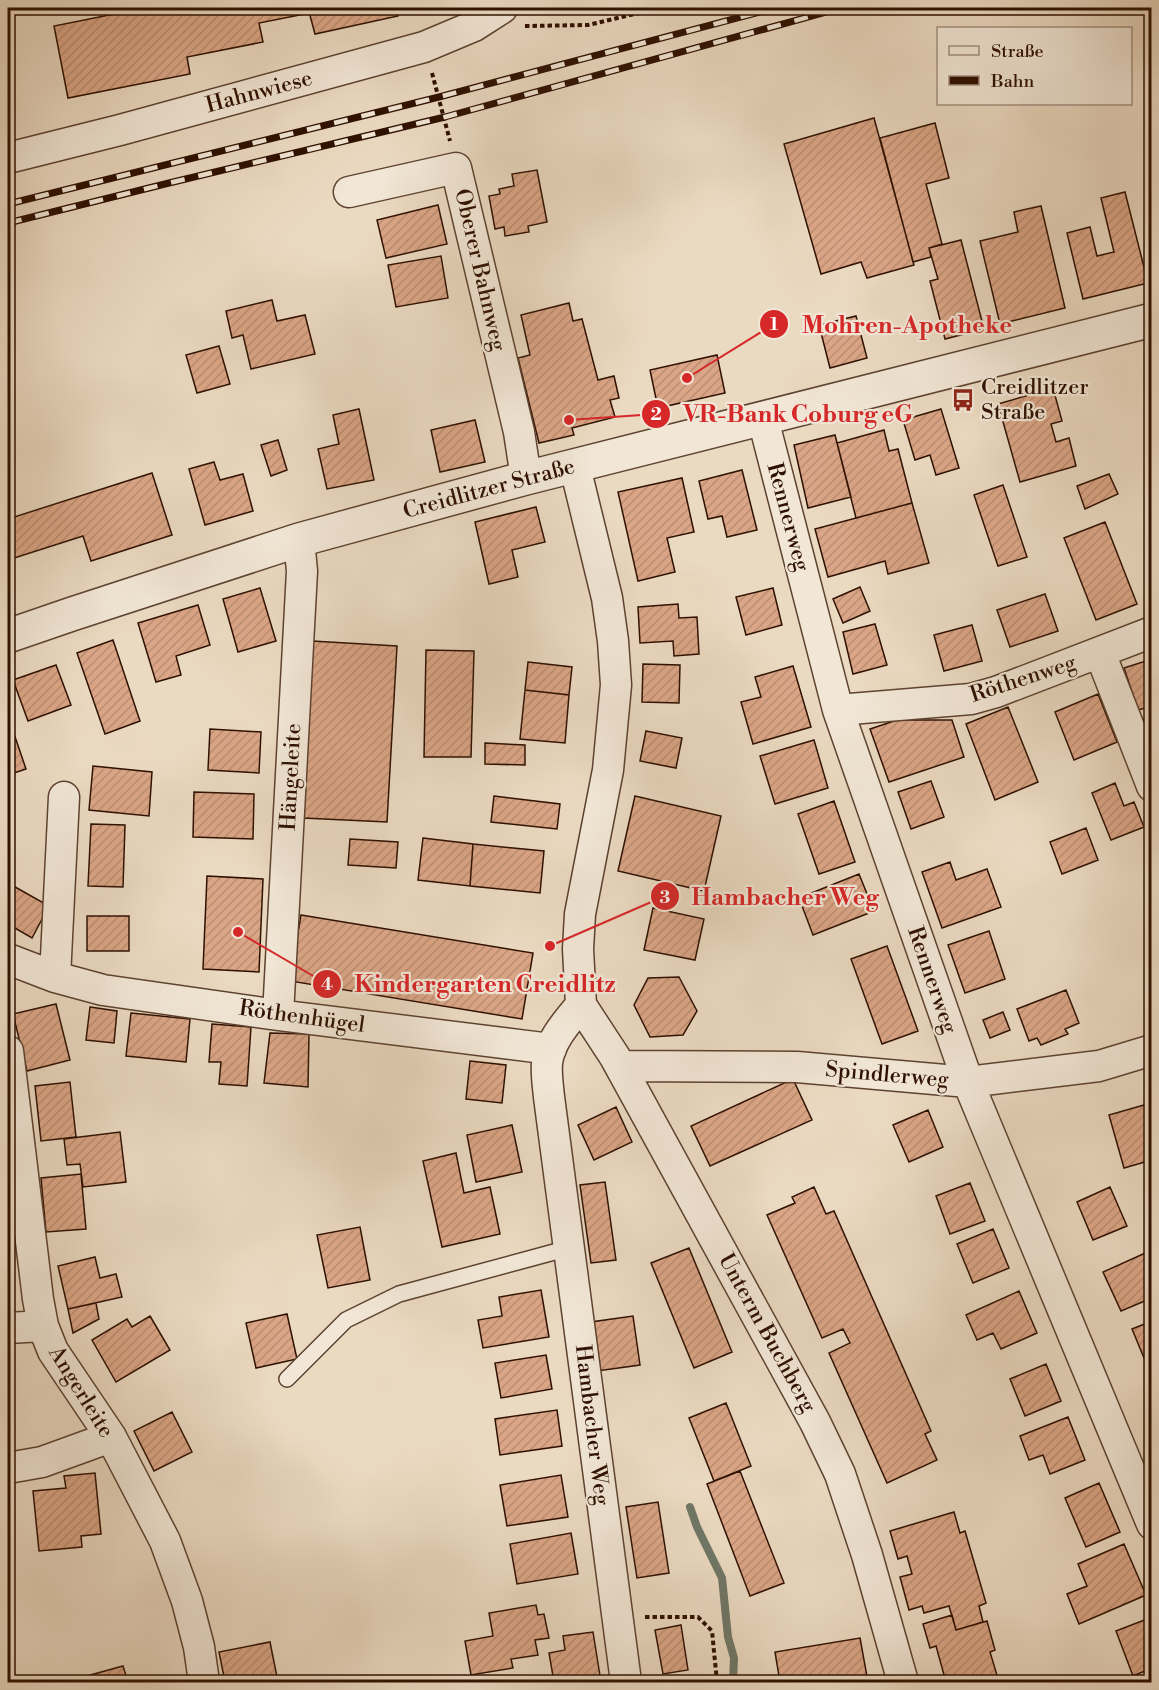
<svg xmlns="http://www.w3.org/2000/svg" width="1159" height="1690" viewBox="0 0 1159 1690" font-family="'Libre Bodoni',serif">
  <style>
    .lines { fill: none; stroke-linecap: round; stroke-linejoin: round }
    .stream { stroke: #6f7767; stroke-width: 8 }
    .building { fill: url(#building-hatch); stroke: #2e1000; stroke-width: 1.5 }
    .service-casing { stroke: #5d4230; stroke-width: 18 }
    .minor-casing { stroke: #5d4230; stroke-width: 33 }
    .tertiary-casing { stroke: #5d4230; stroke-width: 36 }
    .path { stroke: #2e1000; stroke-width: 4; stroke-dasharray: 4.5 3; stroke-linecap: butt }
    .service { stroke: #f2e7d7; stroke-width: 15 }
    .minor { stroke: #f2e7d7; stroke-width: 30 }
    .tertiary { stroke: #f2e7d7; stroke-width: 33 }
    .rail-casing { stroke: #2e1000; stroke-width: 7 }
    .rail { stroke: #f2e7d7; stroke-width: 4.5; stroke-dasharray: 14; stroke-linecap: butt }
    .labels { text-anchor: middle; dominant-baseline: central; stroke-width: 4.5; stroke-linejoin: round; paint-order: stroke }
    .street-label { font-size: 22px; fill: #2e1000; stroke: #f2e7d7 }
    .poi-label { font-size: 22px; fill: #2e1000; stroke: #f2e7d7; text-anchor: start }
    .leader { fill: none; stroke: #d62828; stroke-width: 2 }
    .callout-dot { fill: #d62828; stroke: #f2e7d7; stroke-width: 2 }
    .mark-label { font-size: 18px; text-anchor: middle; font-weight: bold; fill: #fff }
    .callout-label { font-size: 24px; text-anchor: middle; font-weight: bold; fill: #d62828; stroke: #f2e7d7; stroke-width: 4.5; stroke-linejoin: round; paint-order: stroke }
  </style>
  <defs>
    <pattern id="building-hatch" width="6" height="6" patternUnits="userSpaceOnUse" patternTransform="scale(1.5)"><rect width="6" height="6" fill="#dba687"/><path d="M-1 1l2-2M0 6l6-6M5 7l2-2" fill="none" stroke="#bc8e73"/></pattern>
  </defs>
  <rect width="100%" height="100%" fill="#ebdac2"/>
  <filter id="stains"><feTurbulence type="fractalNoise" baseFrequency=".00333" numOctaves="4"/><feColorMatrix values="0 0 0 0 .2 0 0 0 0 .09 0 0 0 0 .02 0 0 0 .5 -.17"/></filter>
  <radialGradient id="worn" r=".72"><stop offset=".6" stop-color="#630" stop-opacity="0"/><stop offset="1" stop-color="#630" stop-opacity=".3"/></radialGradient>
  <g class="lines">
    <!-- stream -->
    <path class="stream" d="M690 1507 697 1527 722 1578 728 1637 734 1658 733 1682"/>
  </g>
  <!-- building -->
  <path class="building" d="M144 8H308L310 13 259 23 263 42 187 57 190 74 68 98 54 26Z
    M308 8H396L398 16 315 34Z
    M1152 74V102L1145 76Z
    M874 118 914 265 867 278 861 262 821 274 784 144Z
    M935 123 949 178 926 184 942 244 929 248 931 257 913 262 880 138Z
    M537 170 547 222 528 226 529 232 505 236 504 227 495 229 489 196 500 194 499 189 514 186 512 174Z
    M1125 192 1148 283 1083 299 1067 233 1090 227 1097 256 1114 252 1101 198Z
    M438 205 447 244 386 258 377 220Z
    M1041 206 1065 308 1000 324 980 241 1018 232 1014 212Z
    M961 240 984 329 945 339 930 281 938 279 929 248Z
    M441 256 448 298 396 307 388 265Z
    M272 300 277 321 305 315 315 354 251 369 243 335 232 338 226 311Z
    M569 303 573 321 582 319 598 380 614 376 619 398 610 400 615 417 572 428 574 435 539 443 518 358 530 355 521 315Z
    M856 316 867 358 830 368 819 325Z
    M219 346 230 384 197 393 186 355Z
    M717 355 725 393 658 408 650 370Z
    M1053 388 1062 421 1051 424 1056 442 1069 438 1076 466 1020 482 998 404Z
    M359 409 374 480 327 489 318 449 339 444 333 415Z
    M941 409 959 468 936 475 930 455 915 460 903 420Z
    M475 420 485 462 440 472 431 430Z
    M884 430 889 451 898 449 912 503 856 518 837 443Z
    M835 435 851 497 808 508 794 445Z
    M278 440 287 470 271 476 261 445Z
    M214 462 220 480 243 474 253 511 205 525 189 469Z
    M742 470 757 530 727 537 722 516 708 519 699 481Z
    M152 473 172 535 91 561 83 536 8 560V519Z
    M1109 474 1118 494 1085 509 1077 486Z
    M682 478 694 532 667 538 675 572 638 581 618 492Z
    M1003 485 1027 557 998 566 974 495Z
    M912 503 929 563 888 574 885 561 828 577 815 529Z
    M536 507 545 542 512 550 518 577 489 584 475 522Z
    M1105 522 1137 604 1096 620 1064 538Z
    M860 587 870 611 843 623 833 599Z
    M260 588 276 641 238 652 223 599Z
    M773 588 782 625 746 635 736 597Z
    M1045 594 1058 631 1010 647 997 610Z
    M678 604 679 618 697 617 699 654 674 656 673 641 640 643 638 607Z
    M198 605 210 645 176 656 181 675 156 682 138 623Z
    M875 624 887 665 853 674 843 632Z
    M972 625 982 661 944 671 934 635Z
    M113 640 140 721 105 734 77 653Z
    M312 641 397 646 387 822 303 818Z
    M426 650 474 651 471 757H424Z
    M1152 659V706L1138 710 1124 668Z
    M528 662 572 667 569 695 525 690Z
    M643 664 680 665 679 703 642 702Z
    M56 665 71 705 28 721 13 680Z
    M793 666 811 727 753 744 741 702 761 697 755 677Z
    M525 690 569 695 565 743 520 739Z
    M1098 694 1117 742 1074 760 1055 712Z
    M1008 707 1038 782 995 800 966 724Z
    M1152 716V746L1141 720Z
    M897 720H952L964 757 889 782 870 729Z
    M10 722 26 769 8 775V723Z
    M210 729 261 732 259 773 208 770Z
    M646 731 682 738 676 768 640 761Z
    M814 740 828 788 775 804 760 756Z
    M485 743 525 745V765L485 764Z
    M93 766 152 772 149 816 89 810Z
    M931 781 944 817 911 829 898 792Z
    M1115 783 1124 806 1134 802 1144 827 1111 840 1092 793Z
    M194 792 254 794 253 839 193 837Z
    M494 796 560 804 557 829 491 822Z
    M635 796 721 816 704 891 618 871Z
    M834 801 855 862 819 874 798 814Z
    M91 824 125 825 123 887 88 886Z
    M1086 828 1098 860 1062 874 1050 842Z
    M423 838 473 844 470 886 418 880Z
    M350 839 398 842 396 868 348 865Z
    M473 844 544 851 540 893 470 886Z
    M950 862 956 880 987 869 1001 907 942 928 922 872Z
    M859 874 874 911 813 935 799 898Z
    M207 876 263 879 259 972 203 969Z
    M8 883 49 906 32 938 8 924Z
    M653 908 704 919 695 960 644 950Z
    M301 915 533 953 522 1019 290 981Z
    M87 916H129V951H87Z
    M989 931 1005 979 965 993 948 945Z
    M887 946 918 1031 882 1044 851 959Z
    M679 977 697 1011 683 1035 650 1037 634 1005 648 978Z
    M1066 990 1079 1023 1065 1029 1068 1034 1041 1045 1037 1038 1029 1041 1017 1009Z
    M56 1004 70 1060 27 1071 13 1014Z
    M90 1007 117 1011 114 1043 86 1040Z
    M1003 1012 1010 1030 990 1038 983 1020Z
    M131 1013 190 1019 186 1062 126 1056Z
    M212 1024 251 1027 247 1086 219 1084 221 1062H209Z
    M270 1033 309 1034 308 1087 264 1083Z
    M470 1061 506 1065 502 1103 466 1099Z
    M793 1079 812 1120 710 1166 691 1126Z
    M70 1082 76 1137 41 1141 35 1086Z
    M1144 1105 1152 1130V1160L1124 1168 1109 1115Z
    M616 1107 632 1142 594 1160 578 1125Z
    M928 1110 943 1147 909 1162 893 1125Z
    M512 1125 522 1172 476 1182 467 1135Z
    M120 1132 126 1182 83 1187 80 1164 67 1165 64 1139Z
    M456 1153 464 1193 490 1187 500 1234 442 1247 423 1161Z
    M81 1174 86 1229 46 1232 41 1178Z
    M605 1182 616 1260 591 1263 580 1185Z
    M970 1183 985 1221 950 1234 936 1196Z
    M814 1187 826 1214 834 1211 931 1431 925 1434 937 1460 887 1483 829 1353 850 1343 843 1329 822 1338 767 1215 795 1203 792 1197Z
    M1110 1187 1127 1226 1093 1240 1077 1202Z
    M360 1227 370 1280 328 1288 317 1235Z
    M993 1229 1009 1268 973 1283 957 1244Z
    M689 1248 732 1352 694 1368 651 1263Z
    M1152 1250V1298L1121 1311 1103 1272Z
    M95 1257 100 1278 116 1274 122 1297 68 1309 58 1266Z
    M541 1290 549 1337 483 1348 478 1320 502 1316 499 1297Z
    M1019 1291 1037 1333 1001 1349 993 1333 977 1340 966 1315Z
    M96 1303 99 1319 73 1333 68 1309Z
    M287 1314 297 1359 256 1368 246 1323Z
    M150 1316 170 1350 116 1382 92 1340 127 1319 132 1327Z
    M633 1316 640 1365 597 1371 591 1322Z
    M1152 1321V1369L1149 1370 1132 1329Z
    M546 1355 552 1389 501 1398 495 1363Z
    M1046 1364 1061 1401 1025 1416 1010 1379Z
    M726 1403 751 1466 714 1481 689 1418Z
    M557 1410 562 1446 500 1455 495 1419Z
    M172 1412 192 1452 154 1471 134 1431Z
    M1068 1417 1085 1460 1050 1474 1043 1455 1029 1460 1020 1436Z
    M740 1471 784 1583 750 1596 707 1484Z
    M95 1473 101 1534 81 1536 82 1547 39 1551 33 1491 66 1488 64 1476Z
    M561 1475 568 1517 507 1526 500 1485Z
    M1099 1483 1120 1532 1086 1547 1065 1498Z
    M658 1502 669 1573 637 1578 626 1507Z
    M954 1512 960 1533 965 1531 986 1603 979 1606 983 1622 956 1630 949 1606 924 1613 922 1606 909 1610 900 1577 912 1574 907 1556 898 1559 890 1531Z
    M571 1533 578 1574 517 1584 510 1544Z
    M1124 1544 1146 1595 1079 1624 1067 1594 1087 1586 1078 1564Z
    M536 1605 538 1615 544 1614 549 1638 535 1640 538 1655 511 1659 513 1668 471 1675 465 1641 493 1636 489 1613Z
    M952 1615 956 1630 987 1621 995 1650 990 1652 999 1682H946L936 1646 930 1648 923 1624Z
    M1152 1617V1668L1133 1676 1116 1631Z
    M681 1625 688 1670 663 1674 655 1630Z
    M593 1632 601 1682H554L549 1653 565 1650 563 1636Z
    M860 1638 868 1682H780L775 1652Z
    M270 1642 278 1682H225L219 1652Z
    M123 1666 128 1682H65Z
    M701 1678V1682H675Z"/>
  <g class="lines">
    <!-- service casing -->
    <g class="service-casing">
      <path id="service" d="M287 1379 346 1320 399 1294 569 1248"/>
    </g>
    <!-- minor casing -->
    <g class="minor-casing">
      <path id="minor" d="M8 158 120 130 424 47 474 26 502 8
        M349 192 456 168 519 432 526 478
        M763 419 838 710 968 1082 1152 1524
        M575 467 607 598 613 641 616 685 608 770 580 914 578 949 581 1005C567 1022 550 1040 547 1063 546 1074 548 1086 549 1097L626 1682
        M1100 653 1152 786
        M838 710 971 699 996 692 1152 632
        M8 959 55 977 103 990 278 1015 551 1049
        M55 977 64 797
        M581 1005 615 1057 815 1422 840 1474 867 1555 903 1682
        M278 1015 302 571 299 540
        M8 1051 38 1299 43 1326 53 1351 111 1437 165 1541 187 1601 199 1647 204 1682
        M620 1066 797 1067 968 1082 1099 1066 1152 1050
        M8 1328 43 1326
        M8 1468 42 1462 111 1437"/>
    </g>
    <!-- tertiary casing -->
    <g class="tertiary-casing">
      <path id="tertiary" d="M8 636 72 614 299 540 526 478 1152 320"/>
    </g>
    <!-- path -->
    <path class="path" d="M525 26 588 25 660 8
      M432 73 450 141
      M645 1617H698L712 1631 717 1682"/>
    <!-- service -->
    <use href="#service" class="service"/>
    <!-- minor -->
    <use href="#minor" class="minor"/>
    <!-- tertiary -->
    <use href="#tertiary" class="tertiary"/>
    <!-- rail casing -->
    <g class="rail-casing">
      <path id="rail" d="M8 204 439 97 775 8
        M8 223 169 183 445 117 841 8"/>
    </g>
    <!-- rail -->
    <use href="#rail" class="rail"/>
  </g>
  <!-- icons -->
  <defs>
    <g id="bus-bare" transform="scale(1.8)"><path d="M-5-6H5V4H4V6H2V4H-2V6H-4V4H-5ZM-3.5-4V0h7V-4ZM-3.5 1.2v1.5H-2V1.2ZM2 1.2v1.5H3.5V1.2Z" fill="#8f2418" stroke="#f2e7d7" stroke-width="2.5" paint-order="stroke"/></g>
  </defs>
  <g fill-rule="evenodd">
    <use href="#bus-bare" x="963" y="400"/>
  </g>
  <g class="labels">
    <!-- street labels -->
    <g class="street-label">
      <text transform="translate(259 92) rotate(-15)">Hahnwiese</text>
      <text transform="translate(480 270) rotate(77)">Oberer Bahnweg</text>
      <text transform="translate(489 489) rotate(-15)">Creidlitzer Straße</text>
      <text transform="translate(788 517) rotate(75)">Rennerweg</text>
      <text transform="translate(1023 679) rotate(-18)">Röthenweg</text>
      <text transform="translate(291 777) rotate(-87)">Hängeleite</text>
      <text transform="translate(932 980) rotate(71)">Rennerweg</text>
      <text transform="translate(302 1017) rotate(8)">Röthenhügel</text>
      <text transform="translate(887 1075) rotate(5)">Spindlerweg</text>
      <text transform="translate(767 1333) rotate(61)">Unterm Buchberg</text>
      <text transform="translate(81 1392) rotate(58)">Angerleite</text>
      <text transform="translate(592 1425) rotate(83)">Hambacher Weg</text>
    </g>
    <!-- poi labels -->
    <g class="poi-label">
      <text x="981" y="387">Creidlitzer<tspan x="981" dy="25">Straße</tspan></text>
    </g>
  </g>
  <!-- callouts -->
  <path class="leader" d="M687 378L774 324M569 420L656 414M550 946L665 896M238 932L327 984"/>
  <g class="callout-dot">
    <circle cx="687" cy="378" r="6"/>
    <circle cx="569" cy="420" r="6"/>
    <circle cx="550" cy="946" r="6"/>
    <circle cx="238" cy="932" r="6"/>
    <circle cx="774" cy="324" r="15"/>
    <circle cx="656" cy="414" r="15"/>
    <circle cx="665" cy="896" r="15"/>
    <circle cx="327" cy="984" r="15"/>
  </g>
  <g class="mark-label">
    <text x="774" y="330">1</text>
    <text x="656" y="420">2</text>
    <text x="665" y="903">3</text>
    <text x="327" y="990">4</text>
  </g>
  <g class="callout-label">
    <text x="907" y="333">Mohren-Apotheke</text>
    <text x="798" y="422">VR-Bank Coburg eG</text>
    <text x="785" y="905">Hambacher Weg</text>
    <text x="485" y="992">Kindergarten Creidlitz</text>
  </g>
  <!-- margin -->
  <rect width="1159" height="1690" fill="none" stroke="#ebdac2" stroke-width="30"/>
  <rect x="9" y="9" width="1141" height="1672" fill="none" stroke="#2e1000" stroke-width="3"/>
  <rect x="15" y="15" width="1129" height="1660" fill="none" stroke="#2e1000" stroke-width="1.5"/>
  <!-- legend -->
  <rect x="937" y="27" width="195" height="78" fill="#f2e7d7" stroke="#a49181" stroke-width="1.5"/>
  <rect x="949" y="46" width="30" height="9" fill="#f2e7d7" stroke="#a49181" stroke-width="1.5"/>
  <text x="991" y="57" font-size="18" fill="#2e1000">Straße</text>
  <rect x="949" y="76" width="30" height="9" fill="#2e1000" stroke="#a49181" stroke-width="1.5"/>
  <text x="991" y="87" font-size="18" fill="#2e1000">Bahn</text>
  <rect width="100%" height="100%" filter="url(#stains)"/>
  <rect width="100%" height="100%" fill="url(#worn)"/>
</svg>
